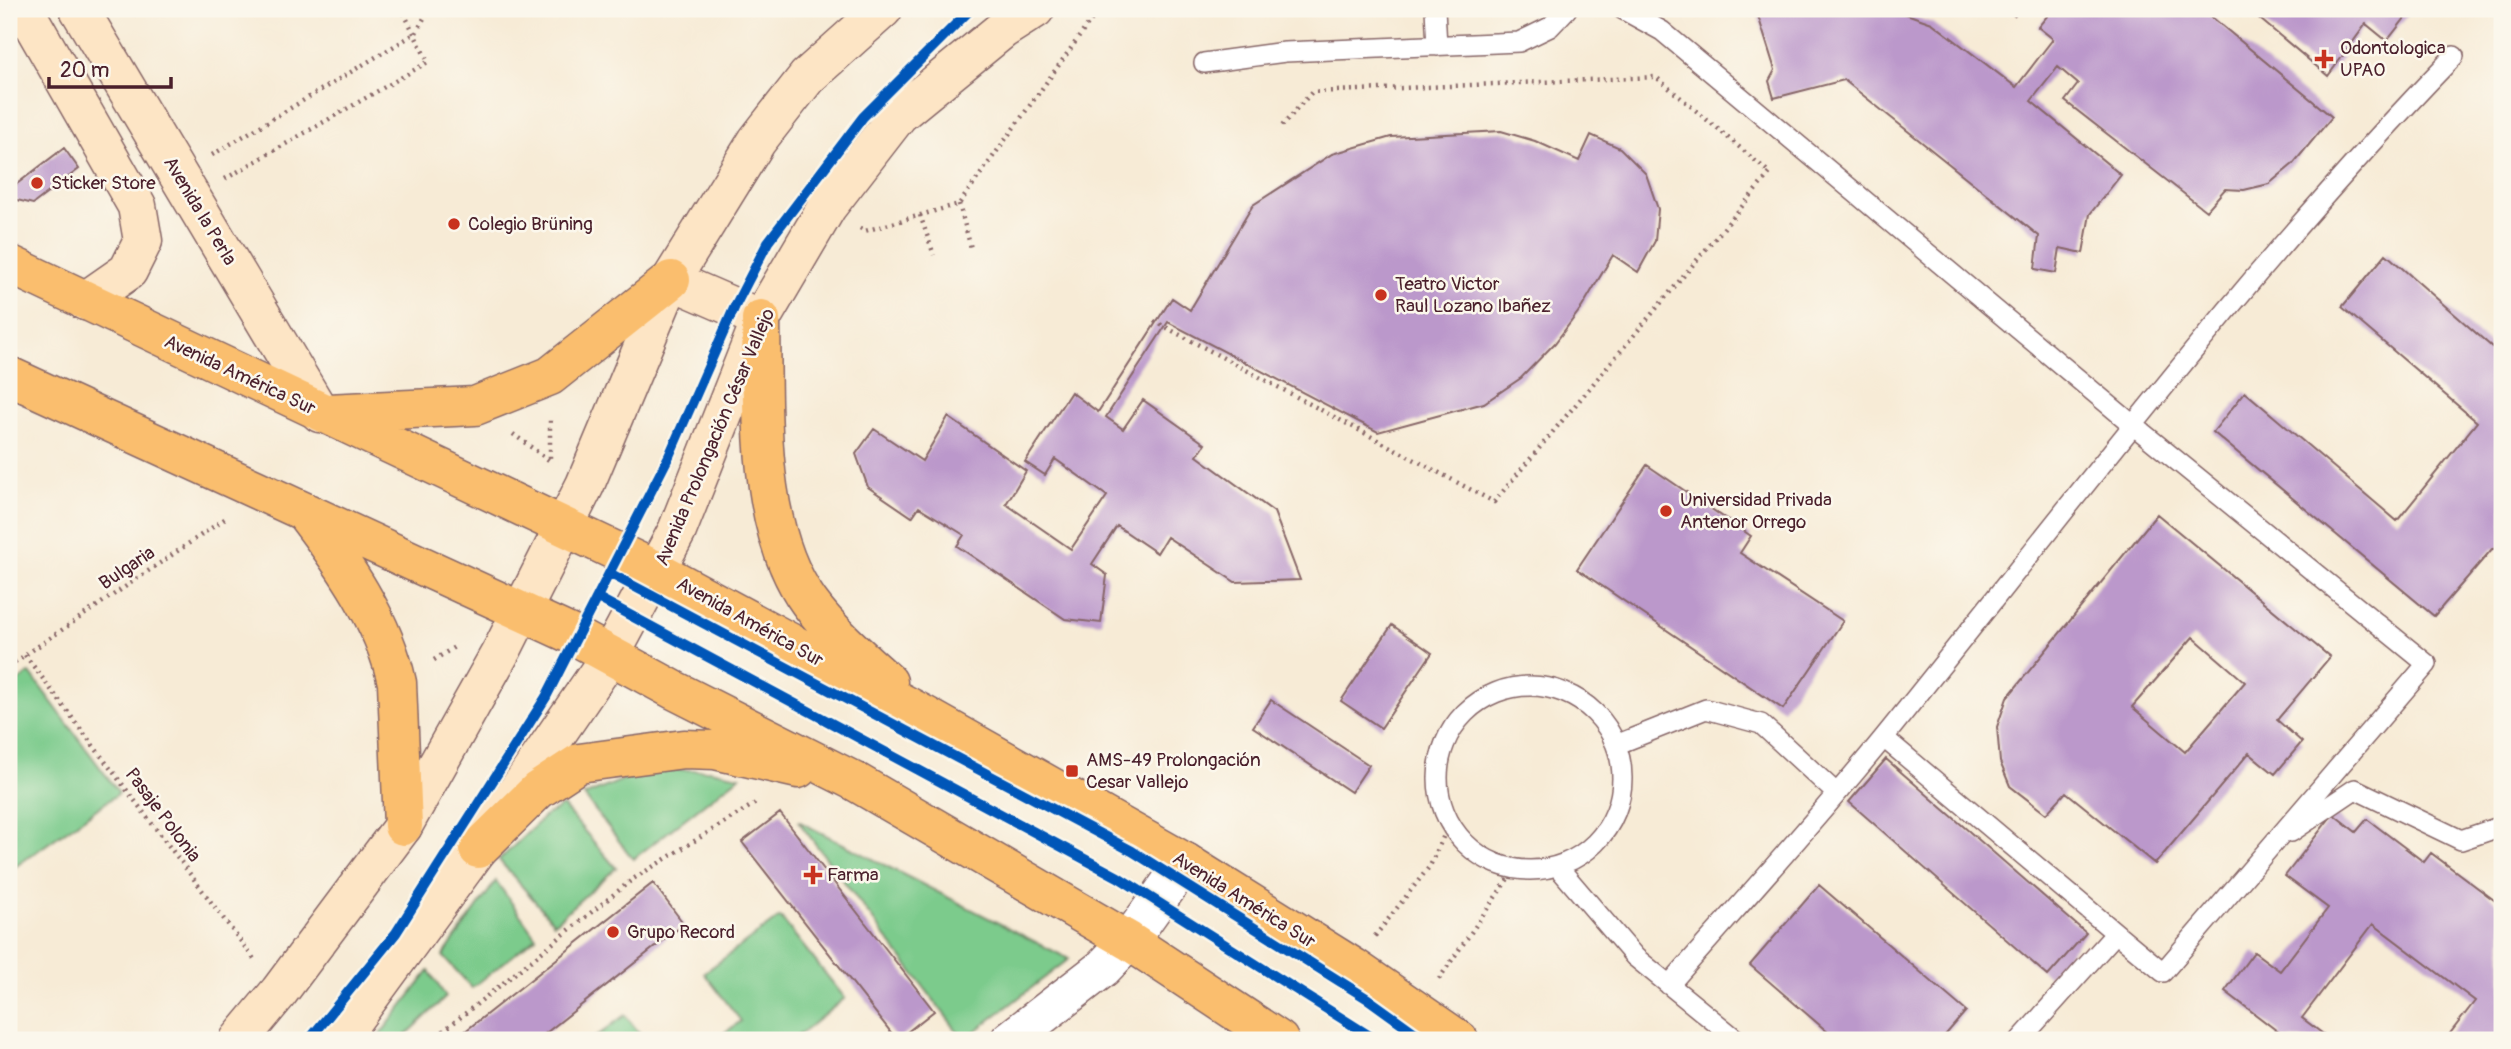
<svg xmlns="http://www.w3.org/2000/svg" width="2511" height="1049" viewBox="0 0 2511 1049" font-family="Pangolin,sans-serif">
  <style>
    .green { fill: #7ccb8c; stroke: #63755c; stroke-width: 2 }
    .building { fill: #bb98cb; fill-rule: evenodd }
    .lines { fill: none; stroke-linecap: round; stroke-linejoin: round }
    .lane-casing { stroke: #876667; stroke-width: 22 }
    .street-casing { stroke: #876667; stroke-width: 41 }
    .secondary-casing { stroke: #876667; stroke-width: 41 }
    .primary-casing { stroke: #876667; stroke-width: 41 }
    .path { stroke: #876667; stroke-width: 4.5; stroke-dasharray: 2 5; stroke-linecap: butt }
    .lane { stroke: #fff; stroke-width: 19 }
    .street { stroke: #fff; stroke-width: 38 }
    .secondary { stroke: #fde5c5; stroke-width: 38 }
    .primary { stroke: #fabe6e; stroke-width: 38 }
    .cycleway-casing { stroke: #fbf7ec; stroke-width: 15 }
    .cycleway { stroke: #0057b8; stroke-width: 10 }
    .poi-dot { fill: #c8321e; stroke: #fbf7ec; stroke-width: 2.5 }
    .labels { text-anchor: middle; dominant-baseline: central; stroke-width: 5; stroke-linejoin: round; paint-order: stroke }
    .poi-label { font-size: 19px; fill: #4a1f2b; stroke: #fbf7ec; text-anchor: start }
    .street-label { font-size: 19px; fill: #4a1f2b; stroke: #fbf7ec }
  </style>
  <rect width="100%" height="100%" fill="#fbf7ec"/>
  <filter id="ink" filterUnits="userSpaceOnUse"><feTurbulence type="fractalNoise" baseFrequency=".0143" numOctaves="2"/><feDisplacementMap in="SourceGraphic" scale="14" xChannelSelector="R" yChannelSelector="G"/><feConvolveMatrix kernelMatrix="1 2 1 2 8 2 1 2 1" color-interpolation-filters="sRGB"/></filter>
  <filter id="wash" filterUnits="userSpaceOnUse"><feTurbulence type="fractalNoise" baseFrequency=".00686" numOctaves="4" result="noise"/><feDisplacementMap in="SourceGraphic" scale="28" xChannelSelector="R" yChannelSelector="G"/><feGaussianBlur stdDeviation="1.57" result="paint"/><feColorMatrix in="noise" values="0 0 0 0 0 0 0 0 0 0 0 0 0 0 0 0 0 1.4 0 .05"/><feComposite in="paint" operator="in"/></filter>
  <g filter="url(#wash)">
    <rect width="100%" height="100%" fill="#f7ebd6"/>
    <!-- green -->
    <path class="green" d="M30 673 119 793 9 871V687Z
      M668 770H710L740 776 633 859 584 796 632 776Z
      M563 806 616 868 554 923 499 860 545 816Z
      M798 821 1069 959 964 1040Z
      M496 881 536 937 472 988 443 956Z
      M780 917 845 998 793 1040H715L741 1021 704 973Z
      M429 971 446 997 401 1040H376Z
      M625 1015 645 1040H592Z"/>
    <g id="blocks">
      <!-- building -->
      <path class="building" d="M1756 9H1892L1932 23 2016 87 2053 39 2038 27 2053 9H2202L2332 117 2293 164 2269 184 2244 190 2225 189 2206 211 2065 101 2078 84 2058 67 2031 101 2121 175 2090 214 2083 253 2060 248 2056 273 2035 269 2039 236 1844 80 1774 98 1769 81 1775 70Z
        M2248 9H2412L2387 41 2366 24 2328 76Z
        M1501 131 1535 141 1579 161 1591 135 1620 148 1646 174 1658 209 1655 241 1638 272 1613 255 1582 307 1555 343 1521 378 1484 403 1378 432 1168 322 1106 417 1123 429 1143 400 1205 444 1197 456 1274 512 1300 580 1235 582 1167 537 1157 553 1117 526 1092 564 1107 575 1101 623 1065 619 957 546 964 535 919 507 912 517 868 487 856 454 874 429 922 461 948 417 1026 471 1006 504 1071 549 1107 496 1055 459 1045 475 1025 462 1071 392 1098 412 1172 298 1190 310 1253 205 1332 154 1391 137Z
        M64 148 79 169 33 204 9 198V190Z
        M2386 254 2492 347 2502 335V548L2492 549 2434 616 2213 432 2245 392 2397 521 2477 422 2342 307Z
        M1647 465 1751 536 1740 553 1843 621 1783 709 1577 569Z
        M2157 514 2330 657 2277 720 2302 742 2275 774 2249 753 2155 864 2066 792 2046 814 2010 786 2000 762 1997 727 2007 698ZM2193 637 2245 682 2185 752 2132 707Z
        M1392 625 1432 653 1381 728 1341 701Z
        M1271 700 1369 765 1351 792 1253 727Z
        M1886 759 2086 933 2048 976 1849 802Z
        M780 813 934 1011 897 1040 742 842Z
        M2333 814 2356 832 2367 819 2424 862 2431 853 2502 906V1040H2445L2475 1001 2373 924 2302 1018 2331 1040H2277L2281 1034 2225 991 2254 952 2280 971 2328 908 2285 876Z
        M653 883 684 924 537 1040H454Z
        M1819 885 1966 1011 1941 1040H1837L1750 965Z"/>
    </g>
  </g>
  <g filter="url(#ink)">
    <use href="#blocks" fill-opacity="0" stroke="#876667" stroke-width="2"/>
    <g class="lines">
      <!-- lane casing -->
      <g class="lane-casing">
        <path id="lane" d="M1435 9 1437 46
          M1622 9 1662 31 2133 425 2427 664 2163 972 2116 933 2020 1040
          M1204 63 1285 52 1519 42 1550 27 1567 9
          M1438 778a92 92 0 1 1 184 0a92 92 0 1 1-184 0Z
          M1884 738 2116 933
          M1618 744 1706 709 1761 724 1836 793
          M2291 832 2355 789 2461 840 2502 826
          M1558 867 1635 957 1737 1040
          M1669 985C1742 902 1816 821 1885 736 2071 506 2248 268 2454 56"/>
      </g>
      <!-- street casing -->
      <g class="street-casing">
        <path id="street" d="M1010 1040 1103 968 1129 941 1185 862"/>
      </g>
      <!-- secondary casing -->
      <g class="secondary-casing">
        <path id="secondary" d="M24 9 137 206 143 241 128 271 85 301
          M79 9 320 413
          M671 280 761 319
          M239 1040 279 992 403 826 503 648 585 485 671 280 757 141 807 77 883 9
          M338 1040 478 849 610 656 677 531 761 319 827 207 899 114 1002 30 1035 9"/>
      </g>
      <!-- primary casing -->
      <g class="primary-casing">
        <path id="primary" d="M9 264 658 571 926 716 1185 862 1353 967 1459 1040
          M761 319C763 408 755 527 809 602 830 631 861 658 888 682
          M9 376 575 636 674 690 856 782 1129 941 1279 1040
          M327 413 475 406 550 376 671 280
          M305 513C343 563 384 620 397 683L403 826
          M478 849 538 790 579 763 684 749 715 750 798 769"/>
      </g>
      <!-- path -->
      <path class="path" d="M2013 16 2019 9
        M212 155 416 33 429 9
        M225 179 428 62 402 9
        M959 204 971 248
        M920 215 934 255
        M860 228 865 231 959 204 1097 12 1106 9
        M1154 321 1494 502 1770 173 1656 77 1312 92 1282 126
        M513 434 550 461V419
        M25 655 254 959
        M434 660 456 646
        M9 666 226 518
        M1375 936 1430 866 1449 824
        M1439 979 1514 870
        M432 1040 633 879 759 801"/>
      <!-- lane -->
      <use href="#lane" class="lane"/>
      <!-- street -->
      <use href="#street" class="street"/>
      <!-- secondary -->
      <use href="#secondary" class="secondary"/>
      <!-- primary -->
      <use href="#primary" class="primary"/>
      <!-- cycleway casing -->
      <g class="cycleway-casing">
        <path id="cycleway" d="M611 574 1132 851 1368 999 1425 1040
          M598 598 1118 877 1376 1040
          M309 1040 396 933 546 697 669 456 735 306 768 242 863 117 971 9"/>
      </g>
      <!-- cycleway -->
      <use href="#cycleway" class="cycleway"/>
    </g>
  </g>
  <!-- markers -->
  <g class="poi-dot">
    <path d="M2320.5 48.5h7v7h7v7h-7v7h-7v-7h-7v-7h7z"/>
    <circle cx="37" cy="183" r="7"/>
    <circle cx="454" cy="224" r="7"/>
    <circle cx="1381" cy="295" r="7"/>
    <circle cx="1666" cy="511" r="7"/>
    <rect x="1065" y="764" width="14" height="14" rx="3.5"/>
    <path d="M809.5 864.5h7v7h7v7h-7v7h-7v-7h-7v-7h7z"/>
    <circle cx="613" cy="932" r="7"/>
  </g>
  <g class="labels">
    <!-- poi labels -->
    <g class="poi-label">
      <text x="2340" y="48">Odontologica<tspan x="2340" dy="22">UPAO</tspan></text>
      <text x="51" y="183">Sticker Store</text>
      <text x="468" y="224">Colegio Brüning</text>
      <text x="1395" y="284">Teatro Victor<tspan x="1395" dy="22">Raul Lozano Ibañez</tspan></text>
      <text x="1680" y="500">Universidad Privada<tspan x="1680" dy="22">Antenor Orrego</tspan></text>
      <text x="1086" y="760">AMS-49 Prolongación<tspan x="1086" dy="22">Cesar Vallejo</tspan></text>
      <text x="827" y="875">Farma</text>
      <text x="627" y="932">Grupo Record</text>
    </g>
    <!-- street labels -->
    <g class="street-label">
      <text transform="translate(200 211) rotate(59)">Avenida la Perla</text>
      <text transform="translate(240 375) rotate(25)">Avenida América Sur</text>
      <text transform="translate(715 437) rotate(-67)">Avenida Prolongación César Vallejo</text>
      <text transform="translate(127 568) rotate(-34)">Bulgaria</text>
      <text transform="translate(750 622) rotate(29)">Avenida América Sur</text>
      <text transform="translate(163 815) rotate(53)">Pasaje Polonia</text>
      <text transform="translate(1244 900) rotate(32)">Avenida América Sur</text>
    </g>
  </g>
  <!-- margin -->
  <rect width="2511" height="1049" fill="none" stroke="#fbf7ec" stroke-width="35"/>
  <!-- scale -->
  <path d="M49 77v10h122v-10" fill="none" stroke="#4a1f2b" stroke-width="3.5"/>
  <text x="60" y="77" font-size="21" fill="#4a1f2b" stroke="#fbf7ec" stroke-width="5" paint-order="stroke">20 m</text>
</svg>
